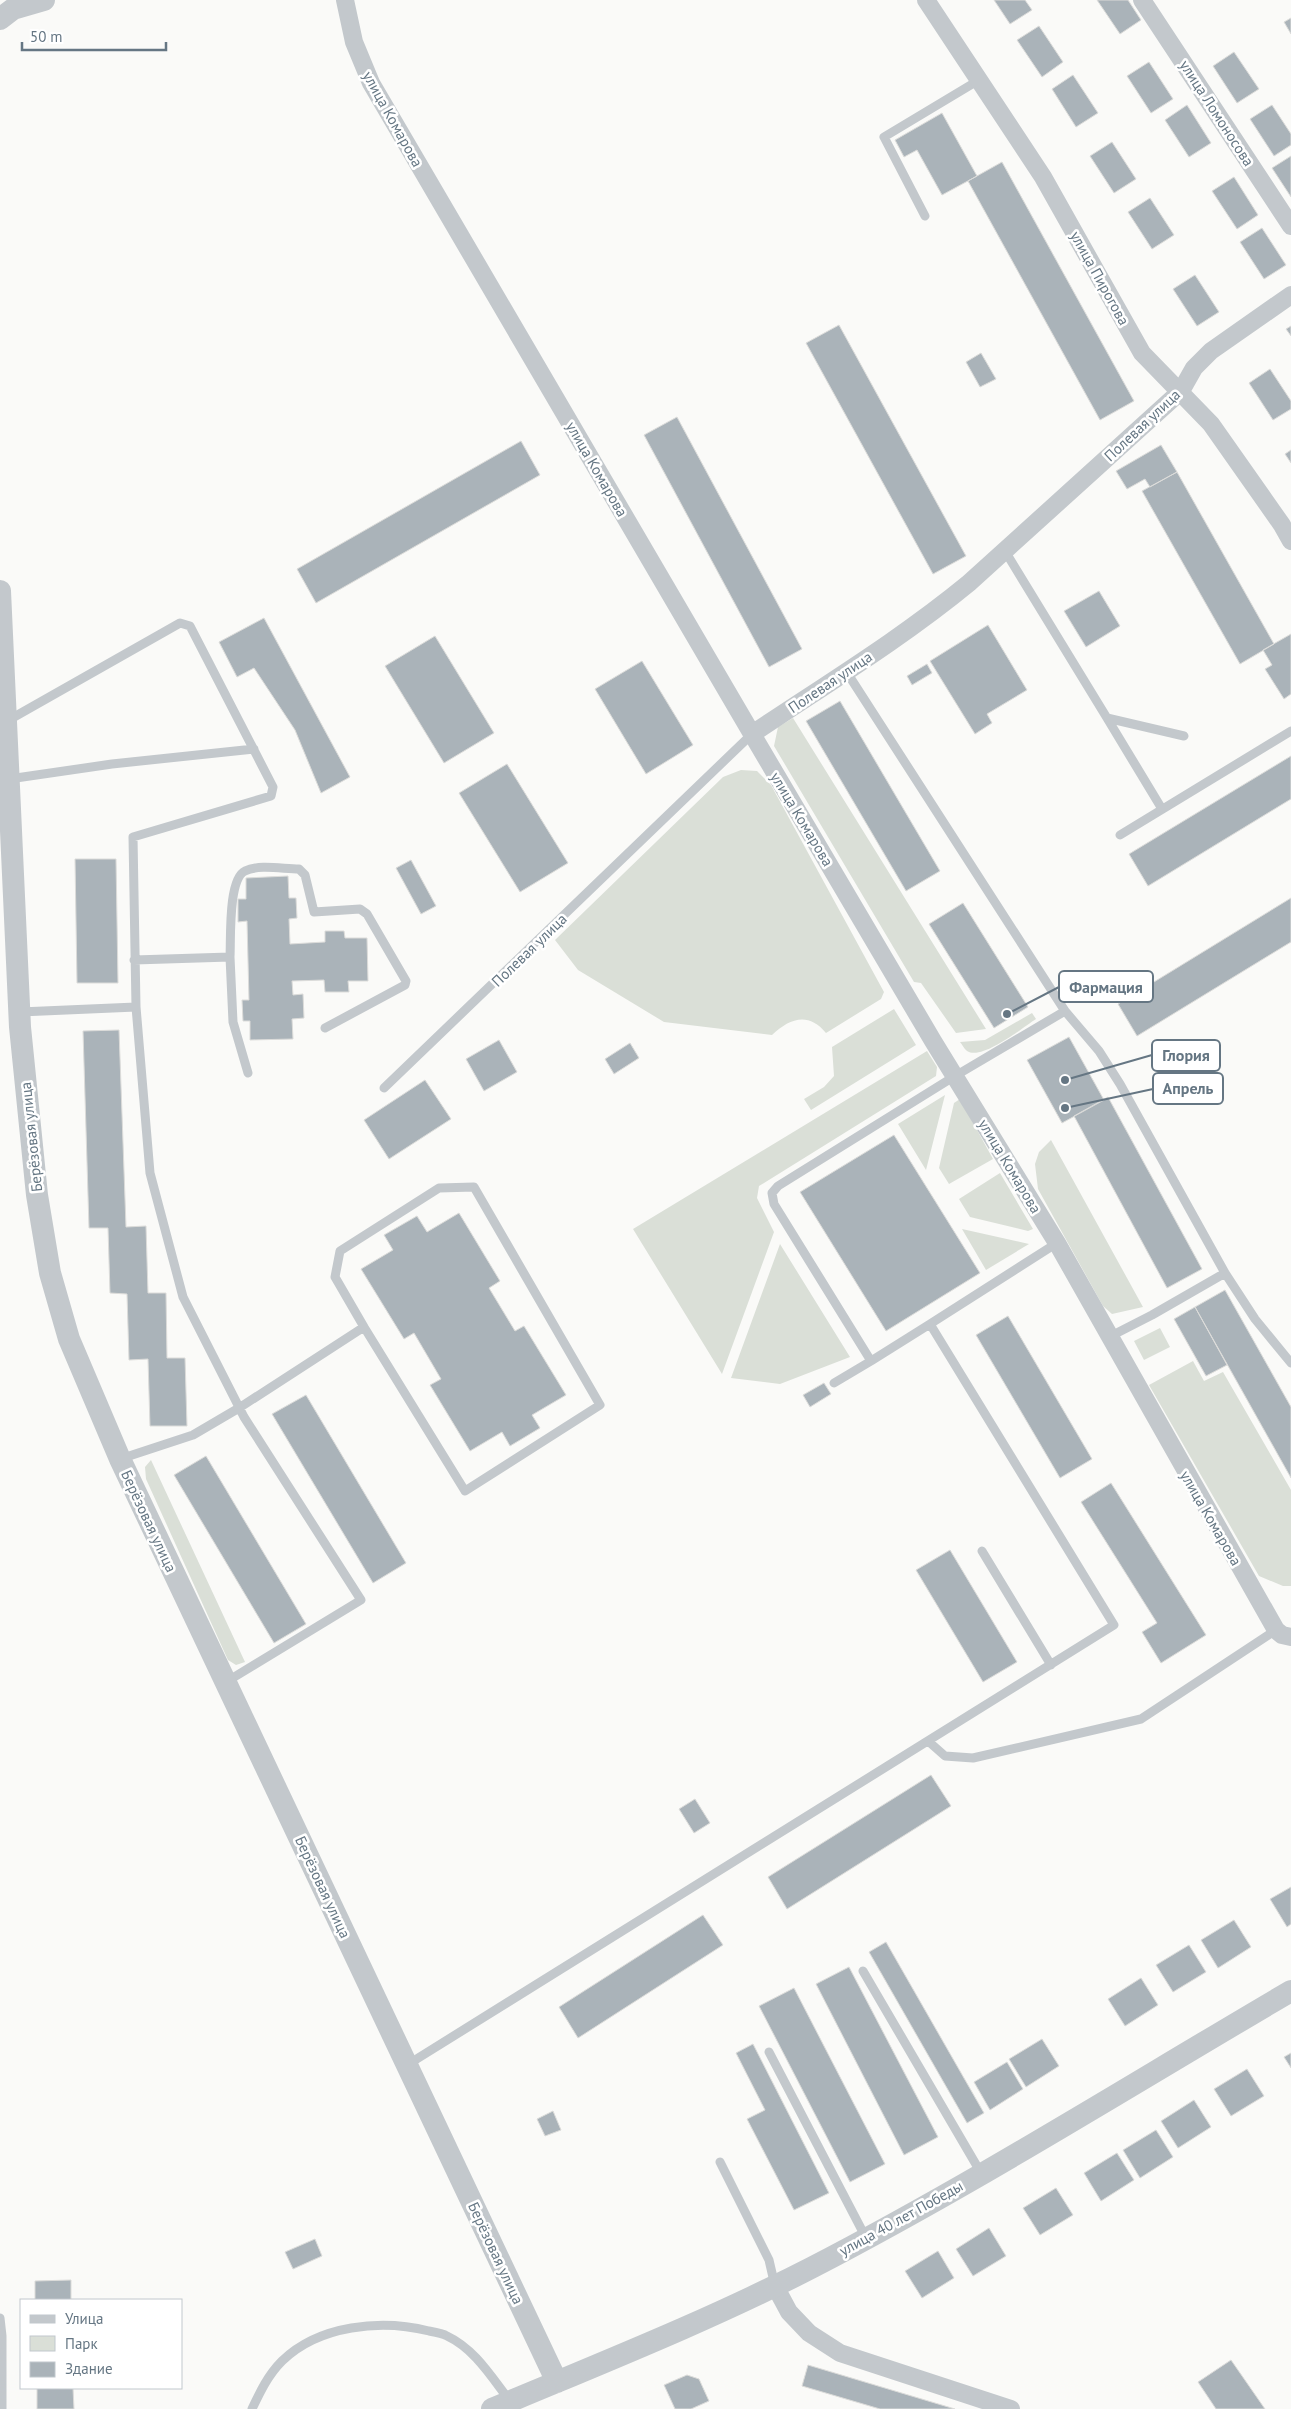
<svg xmlns="http://www.w3.org/2000/svg" width="1291" height="2409" viewBox="0 0 1291 2409" font-family="'PT Sans',sans-serif">
  <style>
    .green { fill: #dadfd7 }
    .building { fill: #aab3b9; stroke: #dcdcda }
    .lines { fill: none; stroke-linecap: round; stroke-linejoin: round }
    .service { stroke: #c3c8cc; stroke-width: 9 }
    .minor { stroke: #c3c8cc; stroke-width: 18 }
    .tertiary { stroke: #c3c8cc; stroke-width: 22 }
    .labels { text-anchor: middle; dominant-baseline: central; stroke-width: 5; stroke-linejoin: round; paint-order: stroke }
    .street-label { font-size: 15px; fill: #657683; stroke: #fff }
    .leader { fill: none; stroke: #657683; stroke-width: 2 }
    .callout-dot { fill: #657683; stroke: #fff; stroke-width: 2 }
    .callout { fill: #fff; stroke: #657683; stroke-width: 2 }
    .callout-label { font-size: 16px; text-anchor: middle; font-weight: bold; fill: #657683 }
  </style>
  <rect width="100%" height="100%" fill="#fafaf8"/>
  <!-- green -->
  <path class="green" d="M793 718 986 1029 956 1033 921 983 914 982 774 746 778 727Z
    M741 770 757 771 771 785 884 992 881 999 826 1033C808 1011 789 1019 772 1035L664 1022 578 970 555 940 723 777Z
    M894 1009 916 1045 811 1110 804 1099 824 1087 834 1076 832 1047Z
    M1032 1013 1036 1019C1022 1028 982 1061 967 1051 964 1049 962 1044 960 1042L985 1040Z
    M927 1051 937 1067 936 1076 759 1186 757 1198 774 1232 722 1374 633 1229Z
    M945 1095 926 1170 898 1124Z
    M960 1099 993 1159 949 1184 939 1168 954 1103Z
    M1051 1140 1143 1307 1112 1314 1103 1306 1038 1189 1035 1164 1039 1152Z
    M1000 1173 1033 1229 1028 1231 970 1217 959 1199Z
    M962 1229 1029 1244 986 1270Z
    M780 1244 850 1357 780 1384 731 1378Z
    M1160 1328 1170 1347 1144 1360 1134 1341Z
    M1193 1361 1204 1381 1223 1372 1291 1490V1586H1283L1259 1576 1149 1385Z
    M151 1460 245 1662 236 1665 228 1660 146 1479 145 1467Z"/>
  <!-- building -->
  <path class="building" d="M994 0H1025L1032 10 1010 24Z
    M1097 0H1128L1141 20 1120 34Z
    M1291 18V34L1284 22Z
    M1039 26 1063 62 1042 77 1017 40Z
    M1234 52 1259 89 1237 103 1213 66Z
    M1149 62 1173 99 1151 113 1127 76Z
    M1073 75 1098 113 1076 127 1052 89Z
    M1187 105 1211 143 1189 157 1165 120Z
    M1272 105 1291 134V145L1274 156 1250 119Z
    M942 113 977 176 942 195 917 150 904 157 895 140Z
    M1112 142 1136 179 1114 193 1090 156Z
    M1291 156V197L1272 168Z
    M1002 162 1134 401 1100 420 968 181Z
    M1234 177 1258 215 1237 229 1212 191Z
    M1150 198 1174 235 1152 249 1128 212Z
    M1262 228 1286 265 1264 279 1240 242Z
    M1195 275 1219 312 1197 326 1173 289Z
    M839 325 966 556 933 574 806 343Z
    M1291 326V336L1286 329Z
    M981 353 996 379 980 387 966 362Z
    M1270 369 1291 401V409L1273 420 1249 383Z
    M677 417 802 649 769 667 644 435Z
    M521 441 540 475 316 603 297 569Z
    M1161 445 1177 472 1150 487 1145 479 1127 489 1116 471Z
    M1291 450V463L1285 454Z
    M1177 472 1274 644 1240 664 1142 491Z
    M1099 591 1120 626 1086 647 1064 611Z
    M264 618 350 777 321 793 295 730 254 668 237 677 219 642Z
    M988 625 1027 690 987 714 992 723 975 734 930 661Z
    M1291 634V694L1284 699 1265 669 1272 665 1263 650Z
    M435 636 494 733 444 763 385 666Z
    M642 661 693 745 646 774 595 689Z
    M927 664 932 673 912 685 907 676Z
    M840 701 940 871 906 891 806 721Z
    M1291 756V799L1148 886 1129 854Z
    M507 764 568 863 520 892 459 793Z
    M75 859H116L118 983H77Z
    M411 860 436 906 421 914 396 868Z
    M288 876 289 898H296L297 918 289 919 290 944 325 942V931H344L345 938H367L368 981H348L349 992H325L324 980 292 981 293 995 303 994 304 1018 292 1019 293 1039 250 1040V1021H243L242 1000H249L247 921 238 922V899H246V878Z
    M1291 898V942L1137 1036 1118 1004Z
    M963 903 1028 1007 994 1028 929 924Z
    M119 1030 126 1227 146 1226 148 1293H166L167 1358H185L187 1426H150L148 1359 129 1360 127 1294 110 1293 108 1228H89L83 1031Z
    M1069 1037 1104 1100 1062 1123 1027 1060Z
    M499 1040 517 1072 484 1091 466 1059Z
    M630 1043 639 1058 614 1074 605 1059Z
    M1184 1073 1192 1089 1167 1101 1160 1085Z
    M425 1080 451 1119 389 1159 364 1120Z
    M1108 1097 1202 1269 1167 1288 1074 1116Z
    M894 1135 980 1273 886 1331 800 1192Z
    M459 1213 500 1281 489 1288 515 1331 524 1326 566 1395 532 1415 540 1428 510 1446 502 1432 470 1451 430 1385 441 1379 414 1333 404 1339 361 1269 393 1250 384 1235 417 1216 427 1232Z
    M1225 1290 1291 1407V1478L1195 1307Z
    M1195 1307 1227 1365 1206 1376 1174 1319Z
    M1008 1316 1092 1459 1060 1478 976 1335Z
    M824 1383 831 1394 810 1407 803 1395Z
    M306 1395 406 1563 373 1583 272 1414Z
    M206 1456 306 1624 274 1643 174 1475Z
    M1111 1483 1206 1635 1161 1663 1142 1632 1157 1623 1081 1502Z
    M950 1550 1017 1662 983 1682 916 1570Z
    M931 1775 951 1806 787 1909 768 1877Z
    M695 1799 710 1823 694 1833 679 1809Z
    M1291 1887V1924L1287 1927 1270 1899Z
    M703 1915 723 1945 578 2038 559 2007Z
    M1234 1920 1251 1947 1218 1968 1201 1940Z
    M886 1942 984 2113 967 2123 869 1952Z
    M1189 1945 1206 1972 1173 1992 1156 1965Z
    M849 1967 938 2137 904 2155 816 1984Z
    M1141 1978 1158 2005 1125 2026 1108 1999Z
    M794 1988 885 2164 850 2182 759 2006Z
    M1042 2039 1059 2066 1026 2087 1009 2059Z
    M753 2044 829 2193 794 2210 747 2119 765 2110 736 2053Z
    M1291 2053V2068L1284 2057Z
    M1007 2062 1023 2089 990 2110 974 2082Z
    M1247 2069 1264 2096 1231 2116 1214 2089Z
    M1194 2100 1211 2127 1178 2148 1161 2121Z
    M553 2111 561 2130 545 2136 537 2119Z
    M1156 2130 1173 2157 1140 2178 1123 2150Z
    M1117 2153 1134 2180 1101 2201 1084 2173Z
    M1056 2188 1073 2215 1040 2235 1023 2208Z
    M989 2228 1006 2256 973 2276 956 2249Z
    M315 2239 322 2256 293 2269 285 2252Z
    M938 2251 954 2278 922 2298 905 2271Z
    M71 2280V2300H35V2281Z
    M1231 2360 1265 2409H1216L1198 2382Z
    M808 2365 955 2409H880L802 2386Z
    M687 2375 699 2379 709 2401 691 2409H675L664 2385Z
    M37 2388H73L74 2409H37Z"/>
  <g class="lines">
    <!-- service -->
    <path class="service" d="M925 216 884 137 979 80
      M1005 551 1107 718 1184 736
      M846 671 1065 1011 1099 1051 1120 1084 1225 1273 1152 1315 1109 1337
      M1107 718 1162 809
      M7 721 180 623 190 626 273 787 271 796 133 837 136 1007 20 1012
      M9 779 112 764 254 749
      M1120 835 1291 731
      M230 957C231 939 228 879 245 871 259 864 283 869 299 869L305 875 314 912 360 909 367 914 406 981 405 985 325 1028
      M134 960 230 957 233 1022 248 1073
      M136 1007 150 1173 183 1297 244 1417 361 1600 226 1682
      M384 1088 752 734
      M1225 1273 1255 1319 1291 1363
      M930 1324 871 1361 774 1204 772 1193 778 1186 955 1076 1065 1011
      M834 1383 871 1361
      M120 1459 193 1435 239 1408 364 1327 335 1277 340 1251 439 1188 474 1187 600 1405 465 1491 364 1327
      M982 1551 1051 1665
      M928 1741 945 1756 973 1758 1141 1719 1276 1630
      M863 1971 981 2173
      M769 2052 866 2238
      M407 2065 1114 1625 930 1324 1057 1243
      M720 2162 769 2260 775 2286
      M0 2318 2 2336V2409
      M252 2409C260 2392 268 2375 282 2361 319 2325 381 2319 429 2331 435 2332 442 2333 447 2336 475 2349 492 2378 510 2401"/>
    <!-- minor -->
    <path class="minor" d="M345 0 354 42 371 83 752 734 933 1041 1057 1243 1276 1630 1282 1635 1291 1637
      M926 0 1043 177 1142 353 1211 424 1282 525 1291 541
      M1142 0 1291 226
      M752 734C825 685 901 639 969 583L1181 391 1194 368 1211 351 1291 295
      M775 2286 789 2312 809 2333 840 2353 1011 2409"/>
    <!-- tertiary -->
    <path class="tertiary" d="M0 19 13 9 44 0
      M0 591 20 1027 37 1195 50 1273 69 1339 120 1459 557 2382
      M492 2409C599 2364 708 2321 811 2268 975 2183 1132 2084 1291 1991"/>
  </g>
  <g class="labels">
    <!-- street labels -->
    <g class="street-label">
      <text transform="translate(1217 113) rotate(57)">улица Ломоносова</text>
      <text transform="translate(393 119) rotate(61)">улица Комарова</text>
      <text transform="translate(1100 278) rotate(61)">улица Пирогова</text>
      <text transform="translate(1142 425) rotate(-43)">Полевая улица</text>
      <text transform="translate(597 469) rotate(60)">улица Комарова</text>
      <text transform="translate(830 682) rotate(-34)">Полевая улица</text>
      <text transform="translate(802 819) rotate(59)">улица Комарова</text>
      <text transform="translate(529 950) rotate(-44)">Полевая улица</text>
      <text transform="translate(31 1137) rotate(-96)">Берёзовая улица</text>
      <text transform="translate(1010 1166) rotate(59)">улица Комарова</text>
      <text transform="translate(1211 1518) rotate(60)">улица Комарова</text>
      <text transform="translate(149 1521) rotate(65)">Берёзовая улица</text>
      <text transform="translate(323 1887) rotate(65)">Берёзовая улица</text>
      <text transform="translate(901 2218) rotate(-29)">улица 40 лет Победы</text>
      <text transform="translate(496 2253) rotate(65)">Берёзовая улица</text>
    </g>
  </g>
  <!-- callouts -->
  <path class="leader" d="M1007 1014L1059 987M1065 1080L1152 1055M1065 1108L1153 1089"/>
  <g class="callout-dot">
    <circle cx="1007" cy="1014" r="5"/>
    <circle cx="1065" cy="1080" r="5"/>
    <circle cx="1065" cy="1108" r="5"/>
  </g>
  <g class="callout">
    <rect x="1059" y="971" width="94" height="31" rx="5"/>
    <rect x="1152" y="1040" width="68" height="31" rx="5"/>
    <rect x="1153" y="1073" width="70" height="31" rx="5"/>
  </g>
  <g class="callout-label">
    <text x="1106" y="993">Фармация</text>
    <text x="1186" y="1061">Глория</text>
    <text x="1188" y="1094">Апрель</text>
  </g>
  <!-- legend -->
  <rect x="20" y="2299" width="162" height="90" fill="#ffffff" stroke="#c1c8cd"/>
  <rect x="30" y="2315" width="25" height="8" fill="#c3c8cc" stroke="#c1c8cd"/>
  <text x="65" y="2324" font-size="15" fill="#657683">Улица</text>
  <rect x="30" y="2336" width="25" height="15" fill="#dadfd7" stroke="#c1c8cd"/>
  <text x="65" y="2349" font-size="15" fill="#657683">Парк</text>
  <rect x="30" y="2362" width="25" height="15" fill="#aab3b9" stroke="#c1c8cd"/>
  <text x="65" y="2374" font-size="15" fill="#657683">Здание</text>
  <!-- scale -->
  <path d="M22 42v8h144v-8" fill="none" stroke="#657683" stroke-width="2.5"/>
  <text x="30" y="42" font-size="15" fill="#657683" stroke="#ffffff" stroke-width="4" paint-order="stroke">50 m</text>
</svg>
